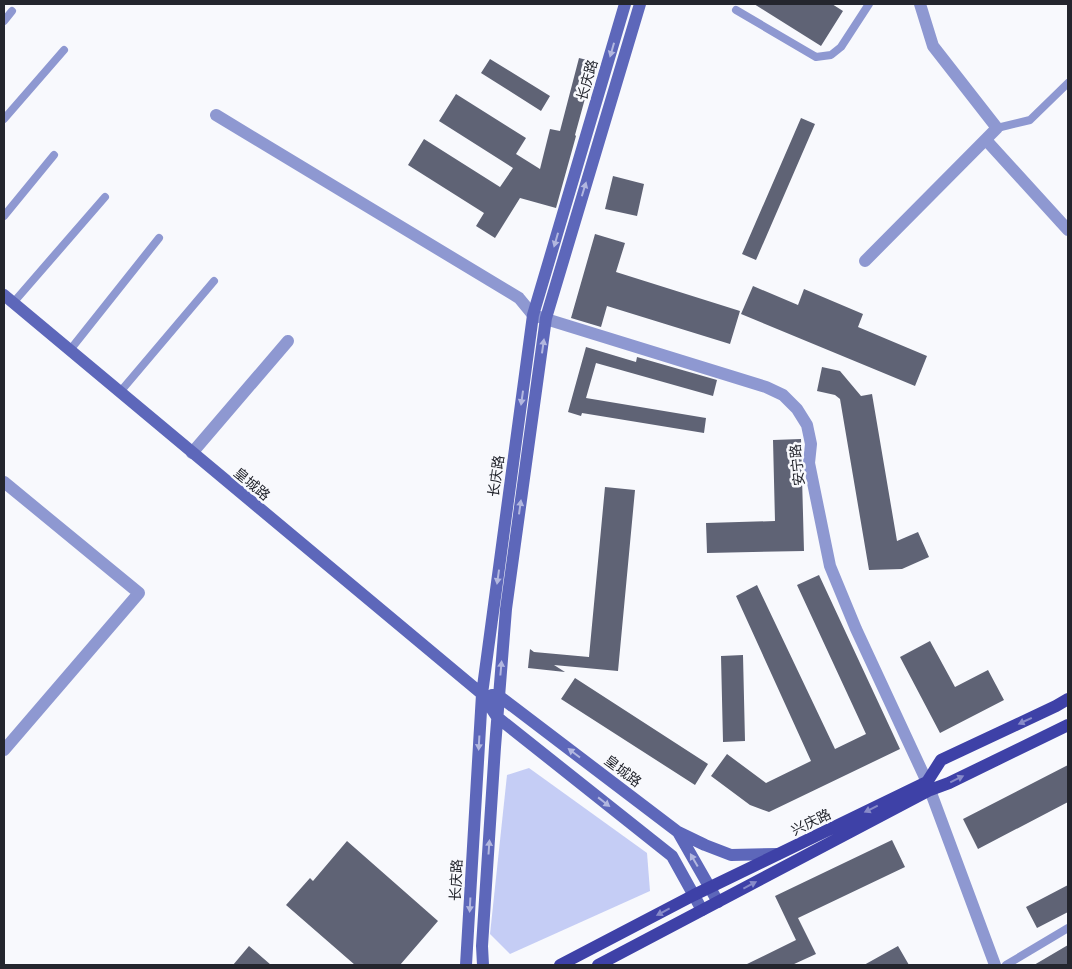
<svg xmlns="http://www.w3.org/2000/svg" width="1072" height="969" viewBox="0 0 1072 969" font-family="Montserrat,'Noto Sans SC',sans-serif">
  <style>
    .green { fill: #c5cdf5 }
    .building { fill: #5f6375 }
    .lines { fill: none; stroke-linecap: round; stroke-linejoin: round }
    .lane { stroke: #8e98d1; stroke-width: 8 }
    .street { stroke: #8e98d1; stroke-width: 12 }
    .secondary { stroke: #5d67ba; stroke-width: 12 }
    .primary { stroke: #3e41a7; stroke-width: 12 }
    .oneway { fill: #b2b7df }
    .oneway2 { fill: #888bc9 }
    .labels { text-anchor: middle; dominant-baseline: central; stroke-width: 5; stroke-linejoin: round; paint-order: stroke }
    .street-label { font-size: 14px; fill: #24262e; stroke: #f8f9fd }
  </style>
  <rect width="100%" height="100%" fill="#f8f9fd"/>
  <!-- green -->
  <path class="green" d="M529 768 647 853 650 891 510 954 490 934 507 775Z"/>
  <!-- building -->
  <path class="building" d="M754 4H832L843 11 821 46Z
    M579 58 595 62 575 135 576 136 556 208 520 198 495 238 476 226 484 213 408 165 424 139 500 187 513 168 439 121 456 94 526 138 516 154 540 169 550 129 560 131Z
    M490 59 550 96 541 111 481 73Z
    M801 118 815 124 756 260 742 254Z
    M613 176 644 184 637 216 605 209Z
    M595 234 625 243 616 272 740 311 730 344 607 306 601 327 571 318Z
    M753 286 798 305 804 289 863 314 858 327 927 356 915 386 741 314Z
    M586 347 636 362 637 357 717 380 713 396 596 363 586 398 706 418 704 433 582 413 581 416 568 412Z
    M822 367 840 371 861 396 872 394 897 541 918 532 929 557 902 569 869 570 840 399 835 395 817 391Z
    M801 439 804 551 707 553 706 523 775 521 773 440Z
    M605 487 635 490 618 671 554 665 565 672 528 668 530 649 534 652 589 657Z
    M819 575 900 749 769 812 750 805 711 776 727 754 766 783 811 761 736 596 757 585 835 749 866 734 797 585Z
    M930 641 955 687 988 670 1004 700 940 733 900 657Z
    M743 655 745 741 723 742 721 656Z
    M575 678 708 764 695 785 561 699Z
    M1068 765V802L978 849 963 819Z
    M892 840 905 867 798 918 816 954 792 965H745L796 940 775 896Z
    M347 841 438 921 400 965H355L286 905 310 878 313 881Z
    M1068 885V912L1037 928 1026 907Z
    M1068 945V965H1034Z
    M249 946 271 965H233Z
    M898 946 909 965H864Z"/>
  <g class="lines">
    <!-- lane -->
    <path class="lane" d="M736 10 816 57 831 55 841 47 869 4
      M4 21 12 11
      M4 119 64 50
      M997 128 1030 120 1068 83
      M4 216 54 155
      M13 303 105 197
      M70 350 159 238
      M120 392 214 281
      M1006 965 1068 928"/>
    <!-- street -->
    <path class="street" d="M216 115 519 298 533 315 766 387 783 395 797 409 807 425 811 444 809 463 830 566 856 629 927 782 995 965
      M986 140 1068 230
      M865 261 997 128 933 46 920 4
      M192 453 288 341
      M4 482 139 593 4 750"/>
    <!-- secondary -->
    <path class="secondary" d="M4 295 482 694 497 717 672 856 702 910
      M492 695 499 696 678 832 718 902
      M678 832 705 845 731 855 778 854
      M466 965 482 694 533 315 625 4
      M483 965 482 946 495 747 506 609 546 318 640 4"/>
    <!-- primary -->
    <path class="primary" d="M560 965 694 895 927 782 941 760 1056 706 1068 699
      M598 965 930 790 949 783 1068 725"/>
  </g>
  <!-- one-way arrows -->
  <defs><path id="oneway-solid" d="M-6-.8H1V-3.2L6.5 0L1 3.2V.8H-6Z" transform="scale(1.25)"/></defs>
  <g class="oneway">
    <use href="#oneway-solid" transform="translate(612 50) rotate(106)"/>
    <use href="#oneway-solid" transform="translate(584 189) rotate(-73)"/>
    <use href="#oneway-solid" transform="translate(556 240) rotate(106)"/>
    <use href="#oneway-solid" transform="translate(543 346) rotate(-82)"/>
    <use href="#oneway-solid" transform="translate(522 398) rotate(98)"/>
    <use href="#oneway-solid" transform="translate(520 507) rotate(-82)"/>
    <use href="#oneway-solid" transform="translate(498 577) rotate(98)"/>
    <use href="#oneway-solid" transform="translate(501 668) rotate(-85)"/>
    <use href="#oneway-solid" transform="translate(479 743) rotate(93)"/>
    <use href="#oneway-solid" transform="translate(574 753) rotate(-143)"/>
    <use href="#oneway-solid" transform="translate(604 802) rotate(38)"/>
    <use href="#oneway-solid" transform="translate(489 847) rotate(-86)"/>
    <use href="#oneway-solid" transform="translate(694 860) rotate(-120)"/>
    <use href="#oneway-solid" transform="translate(470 905) rotate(93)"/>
  </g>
  <g class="oneway2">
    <use href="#oneway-solid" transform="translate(1025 721) rotate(155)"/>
    <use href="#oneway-solid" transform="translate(957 779) rotate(-26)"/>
    <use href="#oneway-solid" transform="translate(871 809) rotate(154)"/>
    <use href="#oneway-solid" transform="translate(750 885) rotate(-28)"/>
    <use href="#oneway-solid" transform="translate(663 912) rotate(152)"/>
  </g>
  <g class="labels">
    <!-- street labels -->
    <g class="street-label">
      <text transform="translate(587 80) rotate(-74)">长庆路</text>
      <text transform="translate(797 465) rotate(-96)">安宁路</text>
      <text transform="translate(496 476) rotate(-82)">长庆路</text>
      <text transform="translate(252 484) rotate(40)">皇城路</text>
      <text transform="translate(623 771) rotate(37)">皇城路</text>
      <text transform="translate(811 822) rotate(-26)">兴庆路</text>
      <text transform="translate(456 880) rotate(-87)">长庆路</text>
    </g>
  </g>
  <!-- border -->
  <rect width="1072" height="969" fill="none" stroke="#24262e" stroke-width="10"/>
</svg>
